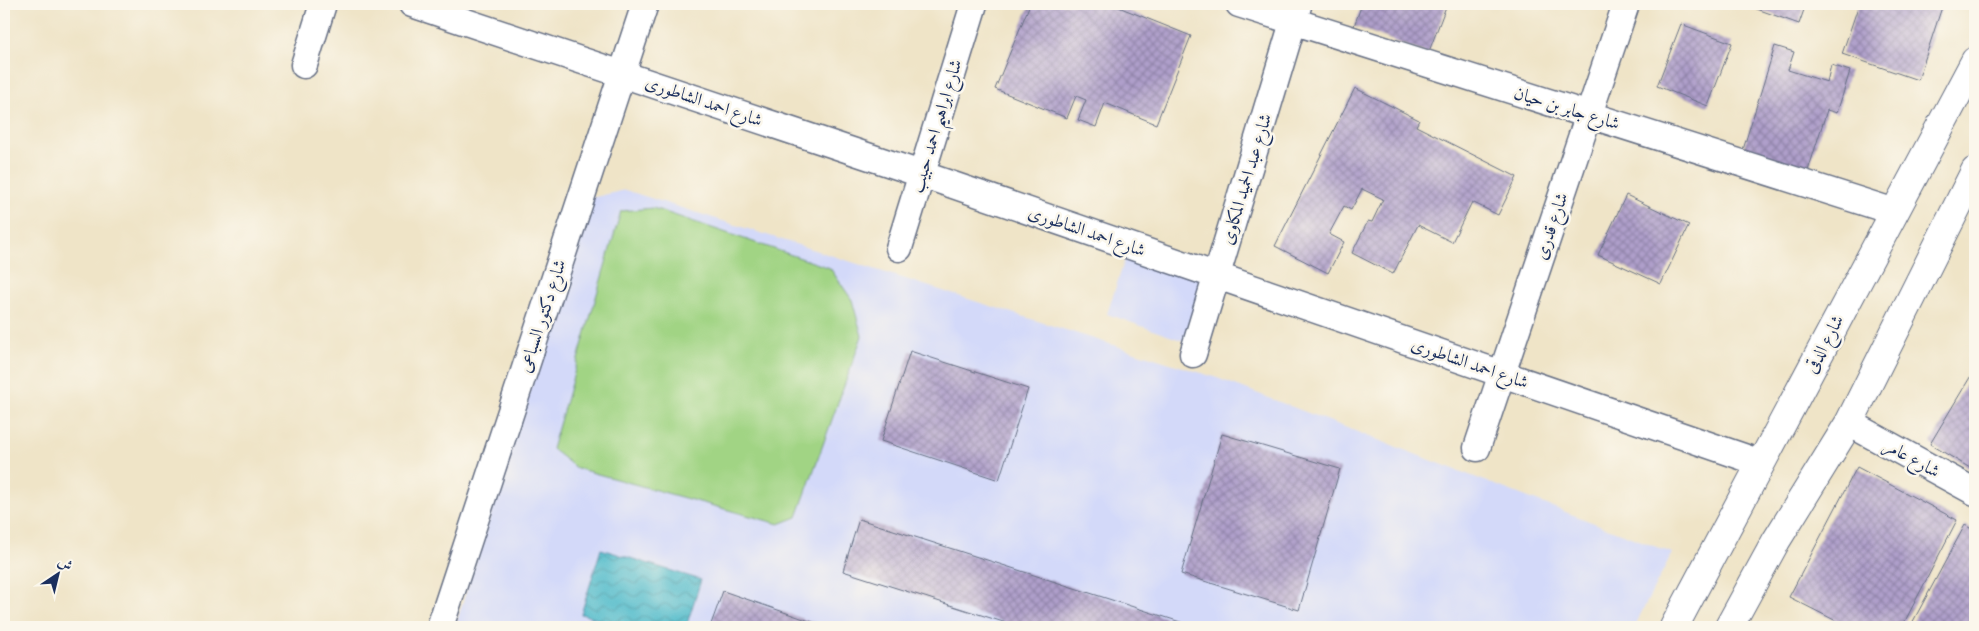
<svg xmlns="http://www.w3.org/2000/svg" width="1979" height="631" viewBox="0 0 1979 631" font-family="Alegreya,Amiri,serif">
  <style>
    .built { fill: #d3d9f9 }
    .green { fill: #a1d484; stroke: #5e8271 }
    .water { fill: url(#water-waves); stroke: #347494 }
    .building { fill: url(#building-cross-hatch) }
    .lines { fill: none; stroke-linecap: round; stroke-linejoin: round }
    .street-casing { stroke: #656e83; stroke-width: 29 }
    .secondary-casing { stroke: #656e83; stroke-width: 30 }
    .street { stroke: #fff; stroke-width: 26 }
    .secondary { stroke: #fff; stroke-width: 28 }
    .labels { text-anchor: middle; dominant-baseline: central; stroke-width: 5; stroke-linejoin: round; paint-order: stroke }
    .street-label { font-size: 18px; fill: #1b2f5e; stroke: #fbf7ec }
  </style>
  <defs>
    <pattern id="water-waves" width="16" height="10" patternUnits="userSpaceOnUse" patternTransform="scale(1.25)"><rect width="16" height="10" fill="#4ebaca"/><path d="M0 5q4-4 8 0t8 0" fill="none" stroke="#4098a7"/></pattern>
    <pattern id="building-cross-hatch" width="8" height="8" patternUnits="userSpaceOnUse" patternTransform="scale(1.25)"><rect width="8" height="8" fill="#af9fca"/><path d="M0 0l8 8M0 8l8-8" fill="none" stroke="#8e82a7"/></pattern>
  </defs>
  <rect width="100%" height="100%" fill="#fbf7ec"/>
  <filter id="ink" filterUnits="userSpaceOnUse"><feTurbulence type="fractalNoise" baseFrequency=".02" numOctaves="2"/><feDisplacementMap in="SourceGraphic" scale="10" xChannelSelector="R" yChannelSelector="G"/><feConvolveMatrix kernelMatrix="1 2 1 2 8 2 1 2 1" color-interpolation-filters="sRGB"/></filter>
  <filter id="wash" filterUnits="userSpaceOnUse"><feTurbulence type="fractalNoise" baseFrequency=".0096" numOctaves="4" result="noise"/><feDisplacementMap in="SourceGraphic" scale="20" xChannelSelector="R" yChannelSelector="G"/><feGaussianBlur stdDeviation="1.12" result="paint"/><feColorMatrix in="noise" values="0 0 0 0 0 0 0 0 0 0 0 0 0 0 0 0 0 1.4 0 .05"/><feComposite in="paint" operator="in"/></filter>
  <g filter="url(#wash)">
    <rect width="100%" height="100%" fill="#efe4c7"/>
    <!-- built -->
    <path class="built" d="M625 190 1217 378 1672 553 1634 627H455L591 198Z
      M1128 250 1206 276 1184 341 1107 314Z"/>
    <!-- green -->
    <path class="green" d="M653 208 830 268 852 300 862 336 797 517 779 524 576 468 552 449 621 211Z"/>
    <!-- water -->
    <path class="water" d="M601 549 701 580 686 627H623L581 614Z"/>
    <g id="blocks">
      <!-- building -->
      <path class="building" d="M1030 4H1101L1110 7 1111 4 1191 36 1156 124 1105 103 1096 127 1078 120 1086 100 1076 96 1067 118 995 89Z
        M1362 4H1447L1428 54 1354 26Z
        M1743 4H1806L1799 24Z
        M1859 4H1943L1918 80 1842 54Z
        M1681 24 1732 43 1708 106 1657 86Z
        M1775 46 1794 52 1788 70 1827 82 1831 65 1850 71 1837 113 1827 110 1807 174 1742 153Z
        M1355 88 1419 120 1416 126 1517 177 1498 215 1472 202 1452 242 1418 225 1393 274 1352 253 1368 221 1372 222 1383 199 1362 189 1351 210 1344 206 1329 234 1344 242 1328 273 1275 246Z
        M1626 195 1689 225 1661 284 1598 255Z
        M910 351 1028 389 999 480 881 441Z
        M1975 369V471L1930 444Z
        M1222 434 1340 469 1299 610 1181 574Z
        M1857 467 1957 520 1902 627H1848L1789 597Z
        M859 519 1196 627H1019L843 571Z
        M1965 525 1975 531V627H1910Z
        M723 591 827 627H710Z"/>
    </g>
  </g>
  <g filter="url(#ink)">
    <use href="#blocks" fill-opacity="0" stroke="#656e83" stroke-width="1"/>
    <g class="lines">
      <!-- street casing -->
      <g class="street-casing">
        <path id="street" d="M412 4 921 174 1761 463
          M1239 4 1895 212
          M304 65 323 4
          M899 248 974 4
          M1193 354 1298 6
          M1849 423 1975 492
          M1477 448 1626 4
          M440 627 645 4"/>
      </g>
      <!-- secondary casing -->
      <g class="secondary-casing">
        <path id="secondary" d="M1674 627 1975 61
          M1729 627 1776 541 1849 423 1975 171"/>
      </g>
      <!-- street -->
      <use href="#street" class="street"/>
      <!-- secondary -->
      <use href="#secondary" class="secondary"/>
    </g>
  </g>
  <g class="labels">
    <!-- street labels -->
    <g class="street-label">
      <text transform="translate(704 101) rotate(19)">شارع احمد الشاطورى</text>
      <text transform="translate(1567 108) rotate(17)">شارع جابر بن حيان</text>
      <text transform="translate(936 126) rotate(-73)">شارع ابراهيم احمد حبيب</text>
      <text transform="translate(1246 179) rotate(-73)">شارع عبد الحميد المكاوى</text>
      <text transform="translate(1551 226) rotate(-71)">شارع قدرى</text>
      <text transform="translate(1087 231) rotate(19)">شارع احمد الشاطورى</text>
      <text transform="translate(542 316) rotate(-72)">شارع دكتور السباعى</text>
      <text transform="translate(1824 344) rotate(-62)">شارع الدقى</text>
      <text transform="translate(1470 363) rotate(19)">شارع احمد الشاطورى</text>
      <text transform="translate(1912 458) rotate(29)">شارع عامر</text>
    </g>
  </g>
  <!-- margin -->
  <rect width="1979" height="631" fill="none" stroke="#fbf7ec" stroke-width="20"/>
  <!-- north arrow -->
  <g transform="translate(58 574) rotate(35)" stroke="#fbf7ec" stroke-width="4" paint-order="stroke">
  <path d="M0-4L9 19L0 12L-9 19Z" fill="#1b2f5e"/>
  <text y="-8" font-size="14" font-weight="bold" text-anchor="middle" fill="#1b2f5e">ش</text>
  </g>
</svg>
